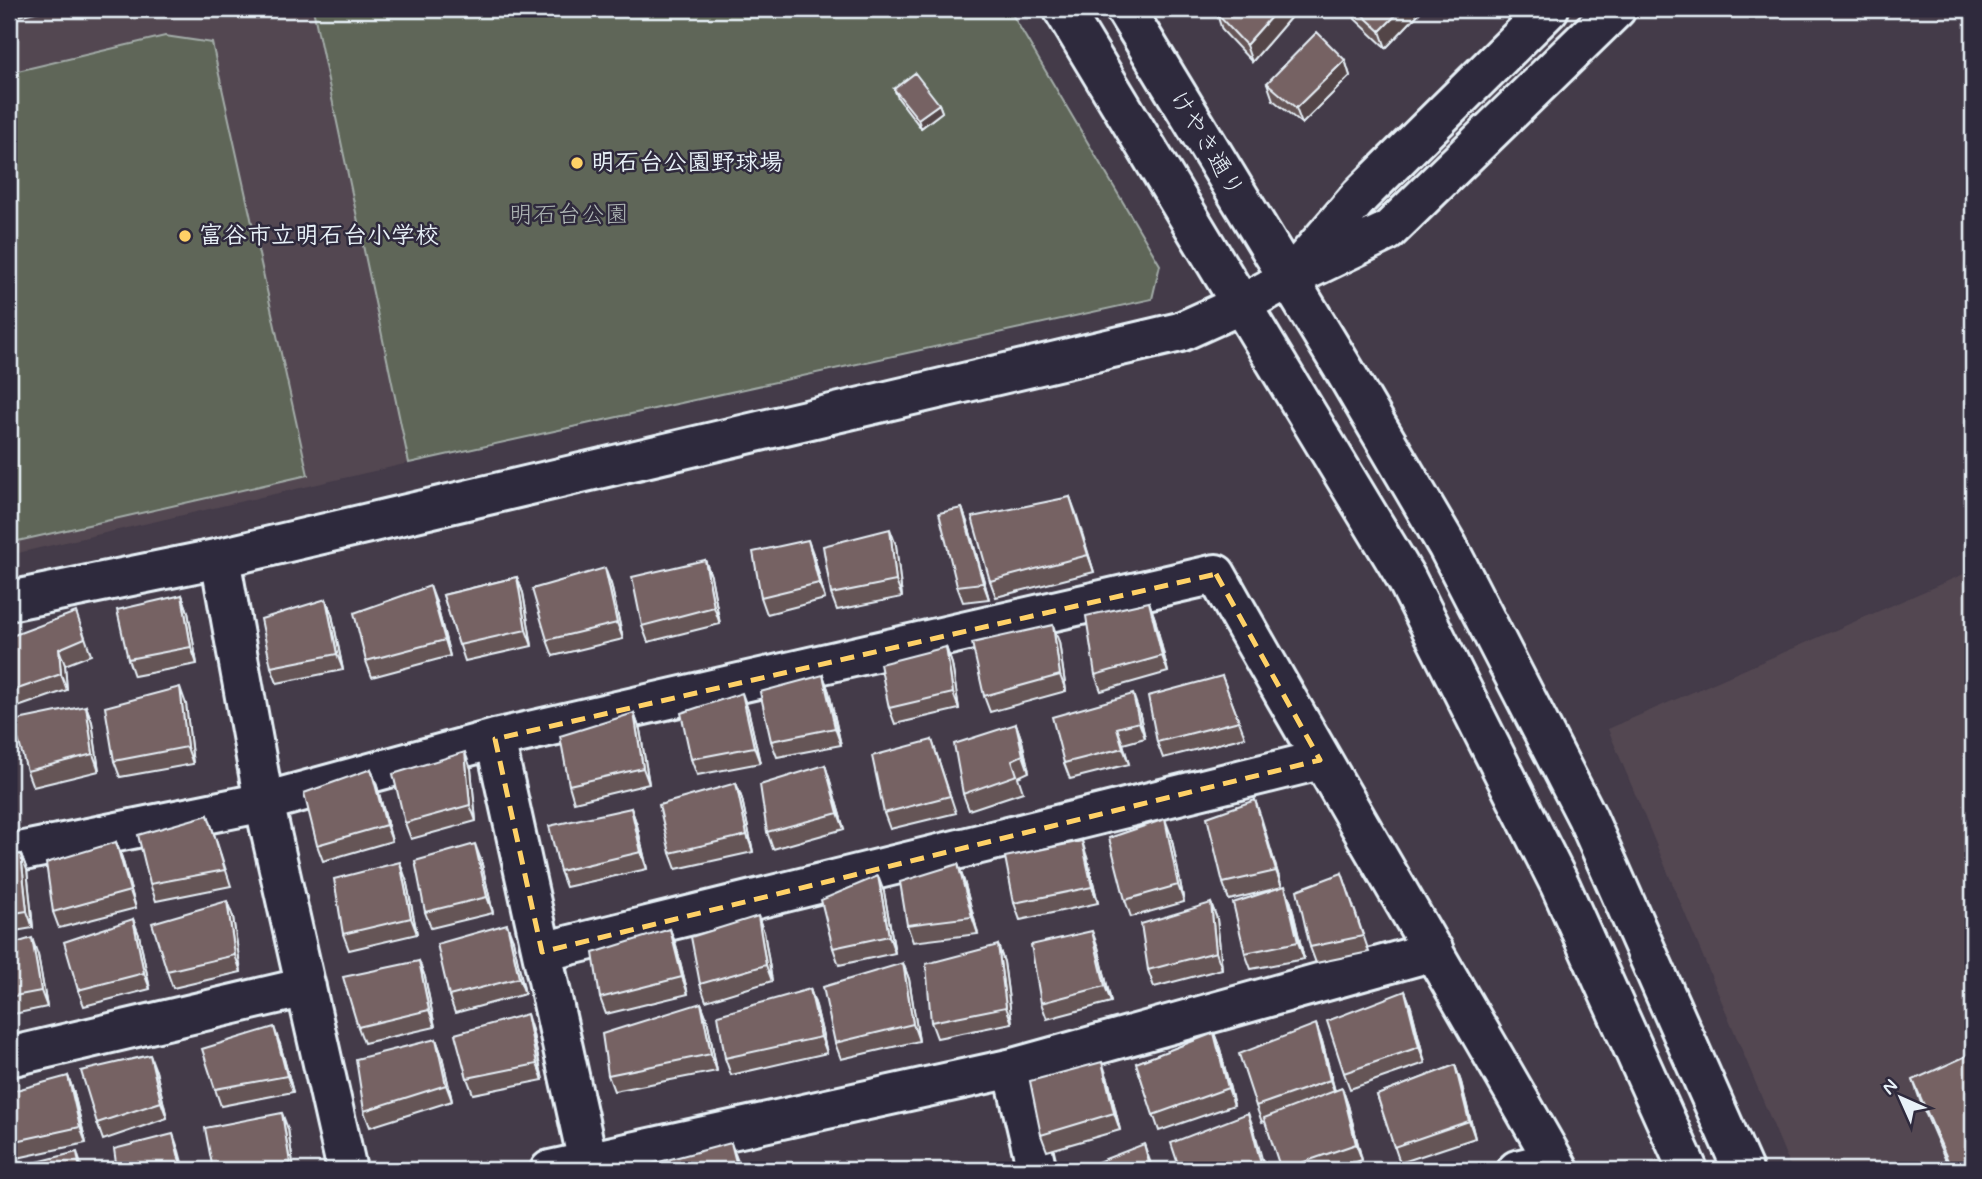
<svg xmlns="http://www.w3.org/2000/svg" width="1982" height="1179" viewBox="0 0 1982 1179" font-family="Mynerve,'Klee One',sans-serif">
  <style>
    .built { fill: #534751 }
    .green { fill: #5e6659; stroke: #a3aca8; stroke-width: 2 }
    .lines { fill: none; stroke-linecap: round; stroke-linejoin: round }
    .minor-casing { stroke: #e8f1f8; stroke-width: 44 }
    .minor { stroke: #2f2a3d; stroke-width: 38 }
    .wall { fill: #655456; stroke: #e8f1f8; stroke-width: 2 }
    .shaded-wall { fill: #534546; stroke: #e8f1f8; stroke-width: 2 }
    .building { fill: #766264; stroke: #e8f1f8; stroke-width: 2 }
    .marked { fill: none; stroke: #ffd166; stroke-width: 5; stroke-dasharray: 14 9; stroke-linejoin: round }
    .poi-dot { fill: #ffd166; stroke: #2f2a3d; stroke-width: 2.5 }
    .labels { text-anchor: middle; dominant-baseline: central; stroke-width: 5; stroke-linejoin: round; paint-order: stroke }
    .street-label { font-size: 24px; fill: #e8f1f8; stroke: #2f2a3d }
    .poi-label { font-size: 24px; font-weight: bold; fill: #e8f1f8; stroke: #2f2a3d; text-anchor: start }
    .park-label { font-size: 24px; fill: #b1b9b8; stroke: #2f2a3d }
  </style>
  <rect width="100%" height="100%" fill="#443b49"/>
  <filter id="ink" filterUnits="userSpaceOnUse"><feTurbulence type="fractalNoise" baseFrequency=".0143" numOctaves="2"/><feDisplacementMap in="SourceGraphic" scale="14" xChannelSelector="R" yChannelSelector="G"/><feConvolveMatrix kernelMatrix="1 2 1 2 8 2 1 2 1" color-interpolation-filters="sRGB"/></filter>
  <g filter="url(#ink)">
    <!-- built -->
    <path class="built" d="M9 9H313L409 463 9 555Z
      M1973 570V1170H1792L1608 729Z"/>
    <!-- green -->
    <path class="green" d="M313 9H1009L1160 265 1152 299 409 463Z
      M165 36 212 43 308 475 9 543V73Z"/>
    <g class="lines">
      <!-- minor casing -->
      <g class="minor-casing">
        <path id="minor" d="M1063 9 1406 578 1560 885 1688 1170
          M1125 9 1346 373 1448 547 1587 817 1743 1170
          M1299 267 1360 196 1549 9
          M220 558 264 802 347 1170
          M9 601 220 558 1180 332 1242 304 1288 279 1388 231 1616 9
          M495 739 588 1162
          M9 854 264 802 495 739 1216 574C1328 774 1446 971 1559 1170
          M542 952 1320 760
          M9 1057 306 987
          M1013 1068 1037 1170
          M550 1170 1013 1068 1434 951
          M1517 1170 1554 1161"/>
      </g>
      <!-- minor -->
      <use href="#minor" class="minor"/>
    </g>
    <!-- wall -->
    <path class="wall" d="M9 9H49L9 18Z
      M1221 9H1295L1296 11 1252 62 1222 30 1217 14Z
      M1351 9H1423L1386 48 1355 19Z
      M1345 60 1350 76 1302 124 1273 100 1267 83Z
      M894 89 939 104 942 112 921 128 898 98Z
      M1070 497 1094 572 996 597 990 581Z
      M962 508 968 525 989 599 963 602 957 586Z
      M896 545 902 597 837 610 831 594Z
      M814 556 825 599 767 614 761 597Z
      M705 560 711 576 720 624 648 642 642 626Z
      M517 577 523 593 532 646 465 661 443 595Z
      M611 584 623 639 553 656 547 640Z
      M182 595 188 612 197 664 134 676 128 659Z
      M326 599 332 615 343 670 277 683 271 667Z
      M436 602 450 656 372 677 366 661Z
      M1149 602 1155 619 1168 672 1101 691 1095 675Z
      M82 628 91 655 65 665 67 690 9 710V637Z
      M1059 642 1066 691 990 712 984 696Z
      M946 647 952 664 959 709 895 724 889 708Z
      M823 675 829 692 841 745 777 757 771 741Z
      M1222 676 1245 737 1163 758 1157 742Z
      M186 704 193 764 120 777 114 761Z
      M86 706 92 722 99 771 33 787 27 771Z
      M748 709 760 763 697 775 691 759Z
      M1139 711 1145 738 1123 744 1129 764 1070 779 1064 763Z
      M634 713 640 730 649 784 574 802 569 785Z
      M1016 724 1022 741 1029 772 1018 777 1023 792 969 810 963 794Z
      M932 740 956 813 890 829 884 813Z
      M825 765 830 781 844 829 773 849 767 832Z
      M371 769 377 786 392 841 323 861 317 845Z
      M471 769 476 821 411 839 405 823Z
      M736 783 742 799 753 852 676 869 670 853Z
      M1255 800 1282 887 1229 900 1223 883Z
      M631 808 637 825 647 869 566 887 560 871Z
      M208 815 231 886 156 901 150 884Z
      M1171 835 1184 902 1131 917 1125 900Z
      M116 842 122 858 136 908 59 928 53 912Z
      M21 854 27 870 33 928 9 932V857Z
      M1087 857 1098 903 1020 920 1014 903Z
      M481 860 493 913 431 928 425 912Z
      M958 864 964 881 978 934 913 942 907 925Z
      M1342 873 1369 952 1316 963 1310 947Z
      M406 879 417 934 349 950 343 934Z
      M884 892 895 953 839 965 833 948Z
      M1211 903 1217 919 1222 969 1154 987 1148 970Z
      M1291 903 1304 959 1251 969 1245 953Z
      M233 917 241 972 173 988 167 971Z
      M133 919 139 935 150 989 84 1006 78 990Z
      M670 929 676 945 688 994 606 1014 600 998Z
      M764 932 772 981 706 1001 700 984Z
      M513 940 525 994 455 1013 449 996Z
      M9 945 38 955 47 1007 9 1015Z
      M998 945 1004 962 1012 1023 937 1038 931 1022Z
      M1098 947 1111 1002 1047 1019 1041 1003Z
      M419 961 425 977 435 1027 364 1043 358 1027Z
      M903 963 909 979 919 1041 841 1059 835 1043Z
      M810 989 816 1006 827 1053 731 1075 725 1058Z
      M1405 991 1411 1007 1425 1063 1350 1089 1344 1073Z
      M701 1003 707 1019 717 1071 614 1091 608 1075Z
      M532 1030 543 1080 473 1094 467 1078Z
      M1214 1033 1220 1049 1234 1105 1159 1131 1136 1063Z
      M436 1039 442 1056 452 1101 370 1127 364 1111Z
      M1322 1041 1335 1091 1342 1088 1348 1105 1362 1160 1333 1170H1282L1265 1121 1262 1122 1256 1106Z
      M280 1044 293 1092 221 1106 215 1089Z
      M1455 1065 1461 1082 1475 1138 1400 1163 1377 1095Z
      M156 1071 167 1118 103 1140 97 1123Z
      M68 1076 74 1093 86 1143 17 1158 11 1142Z
      M1108 1079 1120 1130 1047 1151 1041 1135Z
      M1913 1080 1973 1170H1950L1921 1103Z
      M288 1129 294 1170H213Z"/>
    <!-- shaded-wall -->
    <path class="shaded-wall" d="M1278 9H1295L1296 11 1252 62 1246 45Z
      M1402 9H1423L1386 48 1380 31Z
      M1345 60 1350 76 1302 124 1296 108Z
      M939 104 942 112 921 128 918 119Z
      M1070 497 1076 513 1094 572 1088 555Z
      M962 508 968 525 989 599 983 583Z
      M890 529 896 545 902 597 896 581Z
      M808 540 814 556 825 599 819 583Z
      M705 560 711 576 720 624 714 607Z
      M605 568 611 584 623 639 617 623Z
      M517 577 523 593 532 646 526 630Z
      M430 586 436 602 450 656 445 640Z
      M182 595 188 612 197 664 191 647Z
      M326 599 332 615 343 670 337 654Z
      M1149 602 1155 619 1168 672 1162 656Z
      M1053 625 1059 642 1066 691 1060 675Z
      M946 647 952 664 959 709 953 693Z
      M59 649 65 665 67 690 61 674Z
      M823 675 829 692 841 745 835 728Z
      M180 687 186 704 193 764 187 747Z
      M742 693 748 709 760 763 754 747Z
      M1133 694 1139 711 1145 738 1139 722Z
      M86 706 92 722 99 771 93 754Z
      M634 713 640 730 649 784 643 768Z
      M1016 724 1022 741 1029 772 1023 755Z
      M1117 728 1123 744 1129 764 1123 748Z
      M465 752 471 769 476 821 470 805Z
      M825 765 830 781 844 829 838 813Z
      M371 769 377 786 392 841 386 825Z
      M736 783 742 799 753 852 747 835Z
      M1255 800 1261 817 1282 887 1276 871Z
      M631 808 637 825 647 869 641 852Z
      M1165 819 1171 835 1184 902 1178 885Z
      M1082 841 1087 857 1098 903 1092 887Z
      M116 842 122 858 136 908 130 891Z
      M475 844 481 860 493 913 487 897Z
      M21 854 27 870 33 928 27 911Z
      M400 862 406 879 417 934 411 918Z
      M958 864 964 881 978 934 972 917Z
      M878 876 884 892 895 953 889 936Z
      M1285 886 1291 903 1304 959 1298 942Z
      M227 901 233 917 241 972 235 955Z
      M1211 903 1217 919 1222 969 1216 952Z
      M758 916 764 932 772 981 766 965Z
      M133 919 139 935 150 989 144 973Z
      M507 924 513 940 525 994 519 978Z
      M670 929 676 945 688 994 682 977Z
      M1092 931 1098 947 1111 1002 1105 986Z
      M32 938 38 955 47 1007 41 991Z
      M998 945 1004 962 1012 1023 1006 1007Z
      M419 961 425 977 435 1027 429 1010Z
      M903 963 909 979 919 1041 913 1024Z
      M810 989 816 1006 827 1053 821 1037Z
      M1405 991 1411 1007 1425 1063 1419 1047Z
      M701 1003 707 1019 717 1071 711 1054Z
      M527 1014 532 1030 543 1080 537 1064Z
      M1316 1024 1322 1041 1336 1096 1330 1080Z
      M274 1027 280 1044 293 1092 287 1076Z
      M1214 1033 1220 1049 1234 1105 1228 1088Z
      M436 1039 442 1056 452 1101 446 1085Z
      M150 1055 156 1071 167 1118 161 1102Z
      M1102 1062 1108 1079 1120 1130 1114 1113Z
      M1455 1065 1461 1082 1475 1138 1469 1121Z
      M68 1076 74 1093 86 1143 80 1127Z
      M1342 1088 1348 1105 1362 1160 1356 1144Z
      M282 1113 288 1129 294 1170H293L290 1163Z
      M1248 1113 1254 1129 1265 1170H1263L1262 1168Z
      M173 1134 179 1151 184 1170H182Z
      M731 1143 740 1167V1170H738Z
      M1144 1144 1150 1161 1153 1170H1151Z
      M77 1152 82 1168 83 1170H80Z"/>
    <!-- building -->
    <path class="building" d="M1221 9H1278L1246 45 1217 14Z
      M1356 9H1402L1380 31Z
      M1317 32 1345 60 1296 108 1267 83Z
      M915 73 939 104 918 119 894 89Z
      M1070 497 1088 555 990 581 972 517Z
      M962 508 983 583 957 586 939 513Z
      M890 529 896 581 831 594 823 546Z
      M808 540 819 583 761 597 753 552Z
      M705 560 714 607 642 626 632 577Z
      M605 568 617 623 547 640 532 589Z
      M517 577 526 630 459 645 443 595Z
      M430 586 445 640 366 661 354 613Z
      M182 595 191 647 128 659 117 610Z
      M326 599 337 654 271 667 261 619Z
      M1149 602 1162 656 1095 675 1086 616Z
      M76 612 85 638 59 649 61 674 9 692V637Z
      M1053 625 1060 675 984 696 972 643Z
      M946 647 953 693 889 708 880 664Z
      M823 675 835 728 771 741 760 692Z
      M1222 676 1239 721 1157 742 1148 696Z
      M180 687 187 747 114 761 105 707Z
      M742 693 754 747 691 759 681 713Z
      M1133 694 1139 722 1117 728 1123 748 1064 763 1052 717Z
      M86 706 93 754 27 771 13 721Z
      M634 713 643 768 569 785 560 736Z
      M1016 724 1023 755 1012 760 1017 775 963 794 954 744Z
      M932 740 950 796 884 813 872 756Z
      M465 752 470 805 405 823 393 774Z
      M825 765 838 813 767 832 760 785Z
      M371 769 386 825 317 845 304 793Z
      M736 783 747 835 670 853 659 805Z
      M1255 800 1276 871 1223 883 1207 817Z
      M631 808 641 852 560 871 549 826Z
      M208 815 225 870 150 884 138 835Z
      M1165 819 1178 885 1125 900 1109 838Z
      M1082 841 1092 887 1014 903 1005 857Z
      M116 842 130 891 53 912 46 863Z
      M475 844 487 897 425 912 415 861Z
      M21 854 27 911 9 914V857Z
      M400 862 411 918 343 934 334 879Z
      M958 864 972 917 907 925 900 882Z
      M1342 873 1363 936 1310 947 1297 890Z
      M878 876 889 936 833 948 821 900Z
      M1285 886 1298 942 1245 953 1233 903Z
      M227 901 235 955 167 971 152 923Z
      M1211 903 1216 952 1148 970 1141 924Z
      M758 916 766 965 700 984 691 937Z
      M133 919 144 973 78 990 64 942Z
      M507 924 519 978 449 996 437 944Z
      M670 929 682 977 600 998 593 953Z
      M1092 931 1105 986 1041 1003 1031 945Z
      M32 938 41 991 9 997V945Z
      M998 945 1006 1007 931 1022 926 964Z
      M419 961 429 1010 358 1027 343 977Z
      M903 963 913 1024 835 1043 823 987Z
      M810 989 821 1037 725 1058 718 1015Z
      M1405 991 1419 1047 1344 1073 1327 1021Z
      M701 1003 711 1054 608 1075 602 1034Z
      M527 1014 537 1064 467 1078 455 1034Z
      M1316 1024 1330 1080 1256 1106 1239 1054Z
      M274 1027 287 1076 215 1089 202 1049Z
      M1214 1033 1228 1088 1153 1115 1136 1063Z
      M436 1039 446 1085 364 1111 356 1059Z
      M1973 1053V1170H1952L1913 1080Z
      M150 1055 161 1102 97 1123 81 1071Z
      M1102 1062 1114 1113 1041 1135 1030 1081Z
      M1455 1065 1469 1121 1394 1147 1377 1095Z
      M68 1076 80 1127 11 1142 9 1134V1092Z
      M1342 1088 1356 1144 1281 1170 1264 1118Z
      M282 1113 290 1163 260 1170H213L205 1128Z
      M1248 1113 1262 1168 1257 1170H1180L1171 1143Z
      M173 1134 182 1170H117L114 1149Z
      M731 1143 738 1170H629Z
      M1144 1144 1151 1170H1077Z
      M77 1152 80 1170H9V1169Z"/>
  </g>
  <!-- marked area -->
  <path class="marked" d="M1216 574 1320 760 542 952 495 739Z"/>
  <!-- markers -->
  <g class="poi-dot">
    <circle cx="577" cy="163" r="7"/>
    <circle cx="185" cy="236" r="7"/>
  </g>
  <g class="labels">
    <!-- street labels -->
    <g class="street-label">
      <text transform="translate(1206 144) rotate(59)">けやき通り</text>
    </g>
    <!-- poi labels -->
    <g class="poi-label">
      <text x="591" y="163">明石台公園野球場</text>
      <text x="199" y="236">富谷市立明石台小学校</text>
    </g>
    <!-- park labels -->
    <g class="park-label">
      <text x="569" y="215">明石台公園</text>
    </g>
  </g>
  <!-- margin -->
  <rect width="1982" height="1179" fill="none" stroke="#2f2a3d" stroke-width="35"/>
  <rect x="18" y="18" width="1947" height="1144" fill="none" stroke="#e8f1f8" stroke-width="2.5" filter="url(#ink)"/>
  <!-- north arrow -->
  <g transform="translate(1901 1098) rotate(315)" stroke="#2f2a3d" stroke-width="5" paint-order="stroke">
  <path d="M0-5L12 26L0 18L-12 26Z" fill="#e8f1f8"/>
  <text y="-10" font-size="19" font-weight="bold" text-anchor="middle" fill="#e8f1f8">N</text>
  </g>
</svg>
